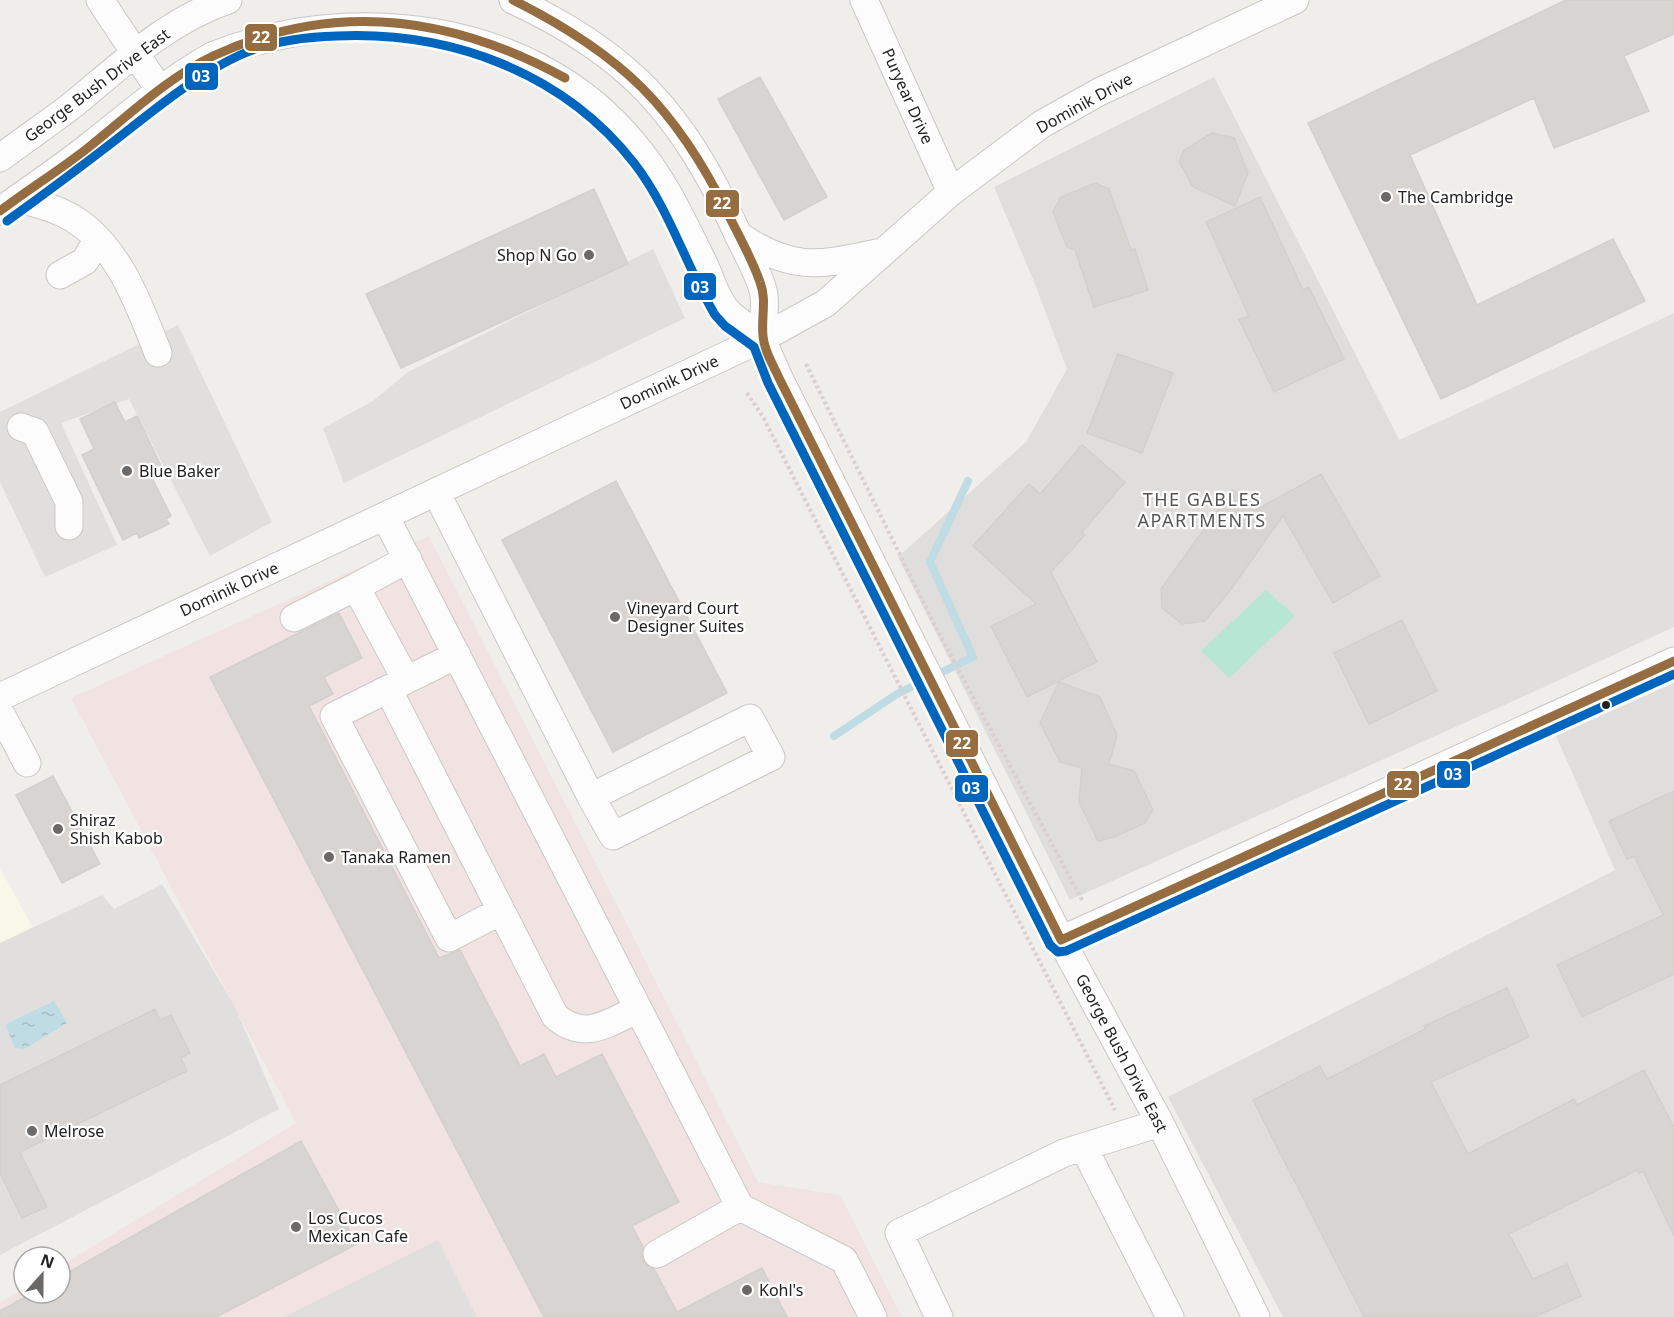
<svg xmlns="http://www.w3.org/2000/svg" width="1674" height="1317" viewBox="0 0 1674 1317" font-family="'Noto Sans',sans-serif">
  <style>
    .residential { fill: #dfdedc }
    .commercial { fill: #f1e3e1 }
    .education { fill: #f8f7e8 }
    .pitch { fill: #b7e6d2 }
    .parking { fill: #e0dfde }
    .water { fill: url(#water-ripples) }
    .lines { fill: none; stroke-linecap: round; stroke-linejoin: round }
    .stream { stroke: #bfdbe3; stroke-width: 8 }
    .building { fill: #d7d4d2; stroke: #d3d0cc; stroke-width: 1.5 }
    .minor-casing { stroke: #c9c8c7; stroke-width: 29 }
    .path { stroke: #dccecd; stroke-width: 4; stroke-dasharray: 3 3; stroke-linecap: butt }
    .minor { stroke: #fdfcfc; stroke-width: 27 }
    .bus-1-casing { stroke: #fff; stroke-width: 14 }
    .bus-2-casing { stroke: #fff; stroke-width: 14 }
    .bus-1 { stroke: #956d41; stroke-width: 9 }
    .bus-2 { stroke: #0065bd; stroke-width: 9 }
    .poi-dot { fill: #6a6968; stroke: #fff; stroke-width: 2 }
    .bus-dot { fill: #222; stroke: #fff; stroke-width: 2 }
    .labels { text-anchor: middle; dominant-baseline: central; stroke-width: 4.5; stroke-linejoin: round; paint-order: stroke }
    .street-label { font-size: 16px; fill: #222; stroke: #fff }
    .poi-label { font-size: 16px; fill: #222; stroke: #fff; text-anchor: start }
    .neighbourhood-label { font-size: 18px; letter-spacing: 1.5px; fill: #555; stroke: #fff }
    .line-badge { stroke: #fff; stroke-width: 2 }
    .badge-label { font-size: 16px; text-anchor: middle; font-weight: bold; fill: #fff }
  </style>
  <defs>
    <pattern id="water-ripples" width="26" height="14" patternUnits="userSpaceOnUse" patternTransform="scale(1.5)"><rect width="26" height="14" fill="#bfdbe3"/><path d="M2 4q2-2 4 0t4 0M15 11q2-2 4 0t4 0" fill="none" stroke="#a4bcc2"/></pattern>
  </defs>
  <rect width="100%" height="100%" fill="#f0eeeb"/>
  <!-- residential -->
  <path class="residential" d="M1214 77 1529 694 1070 900 898 557 1026 442 1067 369 1035 284 994 187Z
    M1674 683V1317H1283L1168 1097 1615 870 1556 736Z"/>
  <!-- commercial -->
  <path class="commercial" d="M429 536 758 1182 840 1195 902 1317H0V1303L24 1288V1293H60V1266L296 1123 71 698Z"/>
  <!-- education -->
  <path class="education" d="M0 868 33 928 0 945Z"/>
  <!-- pitch -->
  <path class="pitch" d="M1266 590 1295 616 1229 678 1201 651Z"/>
  <!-- parking -->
  <path class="parking" d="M653 249 685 318 344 483 323 428 373 401 408 372Z
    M1674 313V627L1529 694 1397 441Z
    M178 325 272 522 210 556 129 399 61 423 117 545 45 577 0 482V412Z
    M162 884 235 1007 279 1109 0 1255V943L102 895 114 909Z
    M438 1240 477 1317H284Z"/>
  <!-- water -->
  <path class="water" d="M54 1001 67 1023 24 1049 15 1048 6 1026 8 1023Z"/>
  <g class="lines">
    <!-- stream -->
    <path class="stream" d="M834 736 897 694 973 657 930 562 968 481"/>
  </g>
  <!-- building -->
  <path class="building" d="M1566 0H1674V34L1624 56 1649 111 1554 148 1534 98 1410 155 1477 305 1613 239 1645 301 1441 399 1308 123Z
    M760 77 827 197 784 220 718 99Z
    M1212 133 1234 138 1248 173 1235 206 1193 187 1179 162 1184 150Z
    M1095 183 1109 189 1131 250 1135 249 1148 290 1094 307 1075 250 1067 247 1053 212 1061 197Z
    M594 189 628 264 401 368 366 294Z
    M1260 197 1303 290 1309 287 1344 359 1274 392 1239 320 1249 316 1206 222Z
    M1118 354 1173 373 1142 453 1087 433Z
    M115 402 125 422 137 416 164 472 152 478 171 516 166 519 169 524 139 538 137 533 123 540 82 455 94 449 80 419Z
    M1082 445 1125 482 1082 532 1085 535 1051 572 1097 662 1027 697 991 626 1036 604 973 546 1029 484 1040 494Z
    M1321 474 1380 576 1333 603 1283 516 1229 592 1205 621 1182 624 1162 608 1161 589 1232 490 1258 509Z
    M616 481 727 693 613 752 502 540Z
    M339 613 362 658 324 677 333 694 309 706 439 958 460 950 520 1066 544 1054 556 1077 602 1054 679 1202 632 1226 643 1247V1261L654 1269 677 1312 762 1268 787 1317H544L210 677Z
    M1402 620 1437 691 1369 724 1334 653Z
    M1059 682 1100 697 1117 735 1109 764 1134 771 1153 810 1145 823 1114 837 1098 841 1079 802 1082 768 1060 762 1040 723Z
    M53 776 100 864 62 883 16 795Z
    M1674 791V974L1582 1017 1557 965 1663 915 1634 856 1627 859 1609 821Z
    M1507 988 1529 1037 1431 1082 1468 1154 1574 1099 1577 1105 1644 1070 1674 1127V1236L1643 1171 1639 1173 1637 1170 1509 1234 1533 1279 1567 1264 1581 1296 1535 1317H1364L1253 1100 1320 1066 1327 1079 1425 1029 1424 1026Z
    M155 1009 160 1020 171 1015 190 1053 181 1058 187 1071 20 1152 47 1207 22 1218 0 1173V1085Z
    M301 1141 357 1244 216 1317H0V1311L32 1293H60V1277Z"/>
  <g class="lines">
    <!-- minor casing -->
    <g class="minor-casing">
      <path id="minor" d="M100 0 159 89
        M513 0C628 53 683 114 735 228 744 248 757 269 763 290 767 304 762 321 763 335 764 349 774 365 779 378L1061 940 1160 1123 1256 1317
        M864 0 951 192
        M0 158C25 139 51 122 75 103 122 64 169 20 228 0
        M17 199C37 203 59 209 77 221 120 250 140 307 158 353
        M0 211C29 190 59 170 87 148 128 116 166 82 212 56 351 0 534 22 633 143 664 179 683 222 704 264 711 279 717 301 728 312 738 322 752 330 763 338
        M738 235C794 273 819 265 882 252
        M60 275 85 261 97 240
        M21 427 35 432 69 502V526
        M436 492 591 797 613 836 771 757 750 718 591 797
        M385 516 740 1207 844 1260 873 1317
        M294 618 356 587
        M457 655 388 689 555 1016C584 1042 608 1023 638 1009
        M406 680 356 587 408 559
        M388 689 334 716 449 938 501 911
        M0 697 763 338 826 303 951 192 1042 124 1099 92 1295 0
        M0 712 27 763
        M1061 940 1674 661
        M1084 1148 1170 1317
        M657 1254 740 1207
        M939 1317 899 1233 1064 1153 1160 1123"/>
    </g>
    <!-- path -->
    <path class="path" d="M806 364 935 626 1082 900
      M747 393 763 417 1115 1110"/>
    <!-- minor -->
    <use href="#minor" class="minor"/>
    <!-- bus-1 casing -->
    <g class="bus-1-casing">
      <path id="bus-1" d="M513 0C621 54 676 107 729 216 740 238 752 259 760 282 767 300 761 317 763 336 764 351 773 364 779 378L1061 940 1674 661
        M0 211C29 189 60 170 89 147 128 116 167 78 213 56 333 0 452 16 565 78"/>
    </g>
    <!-- bus-2 casing -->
    <g class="bus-2-casing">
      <path id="bus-2" d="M7 221C43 195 78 169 113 142 153 111 193 77 240 55 270 41 304 37 337 36 450 31 563 72 634 163 669 208 686 266 715 315L725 326 754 347 768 383 1050 945 1058 952 1066 951 1674 674"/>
    </g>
    <!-- bus-1 -->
    <use href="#bus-1" class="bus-1"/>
    <!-- bus-2 -->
    <use href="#bus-2" class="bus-2"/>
  </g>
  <!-- markers -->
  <g class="poi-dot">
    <circle cx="1386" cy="197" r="6"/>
    <circle cx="589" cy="255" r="6"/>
    <circle cx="127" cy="471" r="6"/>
    <circle cx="615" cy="617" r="6"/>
    <circle cx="58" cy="829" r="6"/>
    <circle cx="329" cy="857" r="6"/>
    <circle cx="32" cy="1131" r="6"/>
    <circle cx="296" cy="1227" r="6"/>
    <circle cx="747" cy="1290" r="6"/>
  </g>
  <circle class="bus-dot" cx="1606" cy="705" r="5"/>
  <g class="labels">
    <!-- street labels -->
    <g class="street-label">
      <text transform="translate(97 85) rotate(-37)">George Bush Drive East</text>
      <text transform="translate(908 96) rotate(66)">Puryear Drive</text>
      <text transform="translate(1084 103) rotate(-29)">Dominik Drive</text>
      <text transform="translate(669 382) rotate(-25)">Dominik Drive</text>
      <text transform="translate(229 589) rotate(-25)">Dominik Drive</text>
      <text transform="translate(1122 1053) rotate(62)">George Bush Drive East</text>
    </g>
    <!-- poi labels -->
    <g class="poi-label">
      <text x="1398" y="197">The Cambridge</text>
      <text x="577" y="255" text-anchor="end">Shop N Go</text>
      <text x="139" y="471">Blue Baker</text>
      <text x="627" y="608">Vineyard Court<tspan x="627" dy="18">Designer Suites</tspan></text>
      <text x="70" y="820">Shiraz<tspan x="70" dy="18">Shish Kabob</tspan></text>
      <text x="341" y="857">Tanaka Ramen</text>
      <text x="44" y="1131">Melrose</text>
      <text x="308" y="1218">Los Cucos<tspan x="308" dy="18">Mexican Cafe</tspan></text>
      <text x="759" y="1290">Kohl's</text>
    </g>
    <!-- neighbourhood labels -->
    <g class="neighbourhood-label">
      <text x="1202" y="499">THE GABLES<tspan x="1202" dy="21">APARTMENTS</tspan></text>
    </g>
  </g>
  <g class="line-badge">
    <rect x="244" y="23" width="34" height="29" rx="6" fill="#956d41"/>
    <rect x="184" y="62" width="35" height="29" rx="6" fill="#0065bd"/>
    <rect x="705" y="189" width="35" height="29" rx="6" fill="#956d41"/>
    <rect x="683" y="272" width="34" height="29" rx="6" fill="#0065bd"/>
    <rect x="945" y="729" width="34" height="29" rx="6" fill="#956d41"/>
    <rect x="1436" y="760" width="35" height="29" rx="6" fill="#0065bd"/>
    <rect x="1386" y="770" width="34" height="29" rx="6" fill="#956d41"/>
    <rect x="954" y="774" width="35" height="29" rx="6" fill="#0065bd"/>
  </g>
  <g class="badge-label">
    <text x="261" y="43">22</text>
    <text x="201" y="82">03</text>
    <text x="722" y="209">22</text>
    <text x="700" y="293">03</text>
    <text x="962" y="749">22</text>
    <text x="1453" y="780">03</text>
    <text x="1403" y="790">22</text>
    <text x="971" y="794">03</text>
  </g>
  <!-- north arrow -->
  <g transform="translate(42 1275) rotate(21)"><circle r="28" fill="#ffffff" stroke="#a7a7a7" stroke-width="1.5"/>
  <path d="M0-4.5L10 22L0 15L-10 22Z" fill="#6a6968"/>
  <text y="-9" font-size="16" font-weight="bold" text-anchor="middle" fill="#222222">N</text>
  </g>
</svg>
